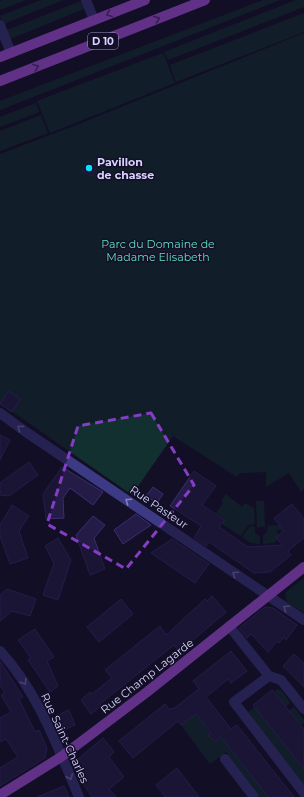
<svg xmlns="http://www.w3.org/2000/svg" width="304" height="797" viewBox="0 0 304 797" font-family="Montserrat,sans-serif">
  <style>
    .green { fill: #12302f }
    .building { fill: #241b47; stroke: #3b2d73 }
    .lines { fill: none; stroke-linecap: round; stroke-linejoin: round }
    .minor { stroke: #3d3a85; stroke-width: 10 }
    .major { stroke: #c25bff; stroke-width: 10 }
    .oneway { stroke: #623188 }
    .oneway2 { stroke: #837fbc }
    .marked { fill: none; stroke: #843dc5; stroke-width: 3; stroke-dasharray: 8 5; stroke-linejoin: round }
    .poi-dot { fill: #00e5ff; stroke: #130f26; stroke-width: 1.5 }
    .labels { text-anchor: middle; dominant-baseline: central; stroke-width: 3; stroke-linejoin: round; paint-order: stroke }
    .shield { fill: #130f26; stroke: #9e99be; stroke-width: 1 }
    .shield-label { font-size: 10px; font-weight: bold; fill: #d9d4ff }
    .poi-label { font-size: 11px; font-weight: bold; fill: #d9d4ff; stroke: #130f26; text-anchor: start }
    .park-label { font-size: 11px; fill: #5fe0c0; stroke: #130f26 }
    .street-label { font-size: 11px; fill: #d9d4ff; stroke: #130f26 }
  </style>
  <rect width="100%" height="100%" fill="#130f26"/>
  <!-- green -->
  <path class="green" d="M3 0H26L0 10V1Z
    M41 0H63L3 24 0 16Z
    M263 0H280L0 110V101Z
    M296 0H304V7L168 60 164 52Z
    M81 1 84 9 10 39 7 30Z
    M304 13V32L176 82 170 65Z
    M304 33V488L301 492 289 473 266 487V472L240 473 237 477 173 436 132 495 0 403V154L74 126Z
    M163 53 175 83 50 133 37 101Z
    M36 103 39 112 0 127V117Z
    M41 115 48 133 0 151V131Z
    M226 494 242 507 245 503 254 508 255 524 248 525 241 536 222 524 225 519 216 513 223 503 221 501Z
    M256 501H264L265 528 262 526 257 528Z
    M279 525 283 531 282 532 279 529 276 531 279 535 276 537 278 540 273 543 263 544V536L267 532 268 526Z
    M252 526 255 527V533L260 537V544L251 543 242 537 249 527Z
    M304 578V613L287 602 285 593Z
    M278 689 282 691 290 703 286 707 274 691Z
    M255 707 304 769V788L247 713Z
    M294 707 304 720V723L301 725 289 711Z
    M196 714 211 733 208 735 214 742 221 737 268 797H260L226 752 210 764 181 725Z"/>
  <!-- building -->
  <path class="building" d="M87 162 97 166 92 176 82 171Z
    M8 391 20 399 12 412 0 404Z
    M0 435 10 440 0 460Z
    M29 462 38 475 9 496 0 495V483Z
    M62 467 103 492 93 505 70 488 63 498 64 518 46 519 43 494Z
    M194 471 216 486 202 505 225 520 219 527 248 547 282 545 276 537 284 531 274 518 292 504 304 519V538L288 551 291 555 270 572 254 573 209 542 206 546 194 538 201 526 170 506Z
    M153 487 163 494 157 503 146 496Z
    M12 505 29 516 19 531 28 558 10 564 0 536V525Z
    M136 514 151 525 123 544 114 530Z
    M93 516 105 525 94 538 105 569 90 575 76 535Z
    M58 538 71 560 58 600 43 595 54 563 45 546Z
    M172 539 209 564 195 583 151 553Z
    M7 589 36 599 30 616 12 611 0 621V595Z
    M212 596 226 612 179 652 174 645 100 704 101 706 91 714 81 700 90 692 92 694 112 678 105 670 160 626 166 635 205 599 207 601Z
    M121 599 133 614 99 642 87 627Z
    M265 607 273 608 297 625 286 640 284 637 279 643 277 641 268 652 251 634 247 638 239 628Z
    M35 629 54 657 47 661 58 686 50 692 28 660 31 658 18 640Z
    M231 651 247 671 231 683 228 679 206 697 231 729 237 725 294 797H268L221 737 215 742 208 735 211 733 196 714 181 725 178 721 133 758 119 741 165 704 170 710 172 708 173 709 199 689 193 681Z
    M294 654 304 663V687L283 666Z
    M0 661 23 697 19 699 35 732 39 730 47 748 45 758 0 786V768L18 757 6 739 0 742V718L11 712 1 695 5 693 0 685Z
    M272 690 304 729V769L253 705Z
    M69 710 75 725 64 730 58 715Z
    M103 738 114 752 109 757 124 777 109 789 116 797H92L78 776 75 769 78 759Z
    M177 768 199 797H165L156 785Z
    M64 786 69 797H37Z"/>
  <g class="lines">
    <!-- minor -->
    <path class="minor" d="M86 0 94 20
      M0 25 11 53
      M0 413 26 432 304 620
      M229 626 269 676 234 702 304 793
      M0 651C38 692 57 746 79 797
      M269 676 281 680 304 709
      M225 759 254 797"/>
    <!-- major -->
    <path class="major" d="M0 57 145 0
      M0 81 205 0
      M0 795 61 757 147 692 304 567"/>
  </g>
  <!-- one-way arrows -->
  <defs><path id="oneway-chevron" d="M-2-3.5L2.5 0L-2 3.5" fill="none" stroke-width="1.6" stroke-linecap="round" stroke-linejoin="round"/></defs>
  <g class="oneway">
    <use href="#oneway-chevron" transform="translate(109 14) rotate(159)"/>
    <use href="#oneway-chevron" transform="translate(157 19) rotate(-22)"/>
    <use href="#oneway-chevron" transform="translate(36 67) rotate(-21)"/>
  </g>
  <g class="oneway2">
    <use href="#oneway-chevron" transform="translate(20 428) rotate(-144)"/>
    <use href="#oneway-chevron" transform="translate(128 501) rotate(-146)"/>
    <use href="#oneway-chevron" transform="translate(235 574) rotate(-146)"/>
    <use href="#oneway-chevron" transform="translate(286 608) rotate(-145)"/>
    <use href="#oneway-chevron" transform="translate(24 682) rotate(57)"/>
    <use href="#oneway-chevron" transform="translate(70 777) rotate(67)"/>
  </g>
  <!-- marked area -->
  <path d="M0 0H304V797H0ZM151 413 194 485 126 569 47 524 78 426Z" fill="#130f26" fill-opacity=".55" fill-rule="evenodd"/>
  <path class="marked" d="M151 413 194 485 126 569 47 524 78 426Z"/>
  <!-- markers -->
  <circle class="poi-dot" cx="89" cy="168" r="4"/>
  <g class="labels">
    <!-- shield labels -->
    <rect class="shield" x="88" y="33" width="30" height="16" rx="3"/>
    <g class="shield-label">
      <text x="103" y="41">D 10</text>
    </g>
    <!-- poi labels -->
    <g class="poi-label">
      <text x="97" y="162">Pavillon<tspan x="97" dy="13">de chasse</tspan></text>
    </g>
    <!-- park labels -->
    <g class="park-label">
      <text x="158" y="244">Parc du Domaine de<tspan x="158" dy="13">Madame Elisabeth</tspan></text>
    </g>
    <!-- street labels -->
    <g class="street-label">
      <text transform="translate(159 507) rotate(34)">Rue Pasteur</text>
      <text transform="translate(147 676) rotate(-38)">Rue Champ Lagarde</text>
      <text transform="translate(65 738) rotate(65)">Rue Saint-Charles</text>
    </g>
  </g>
</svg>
